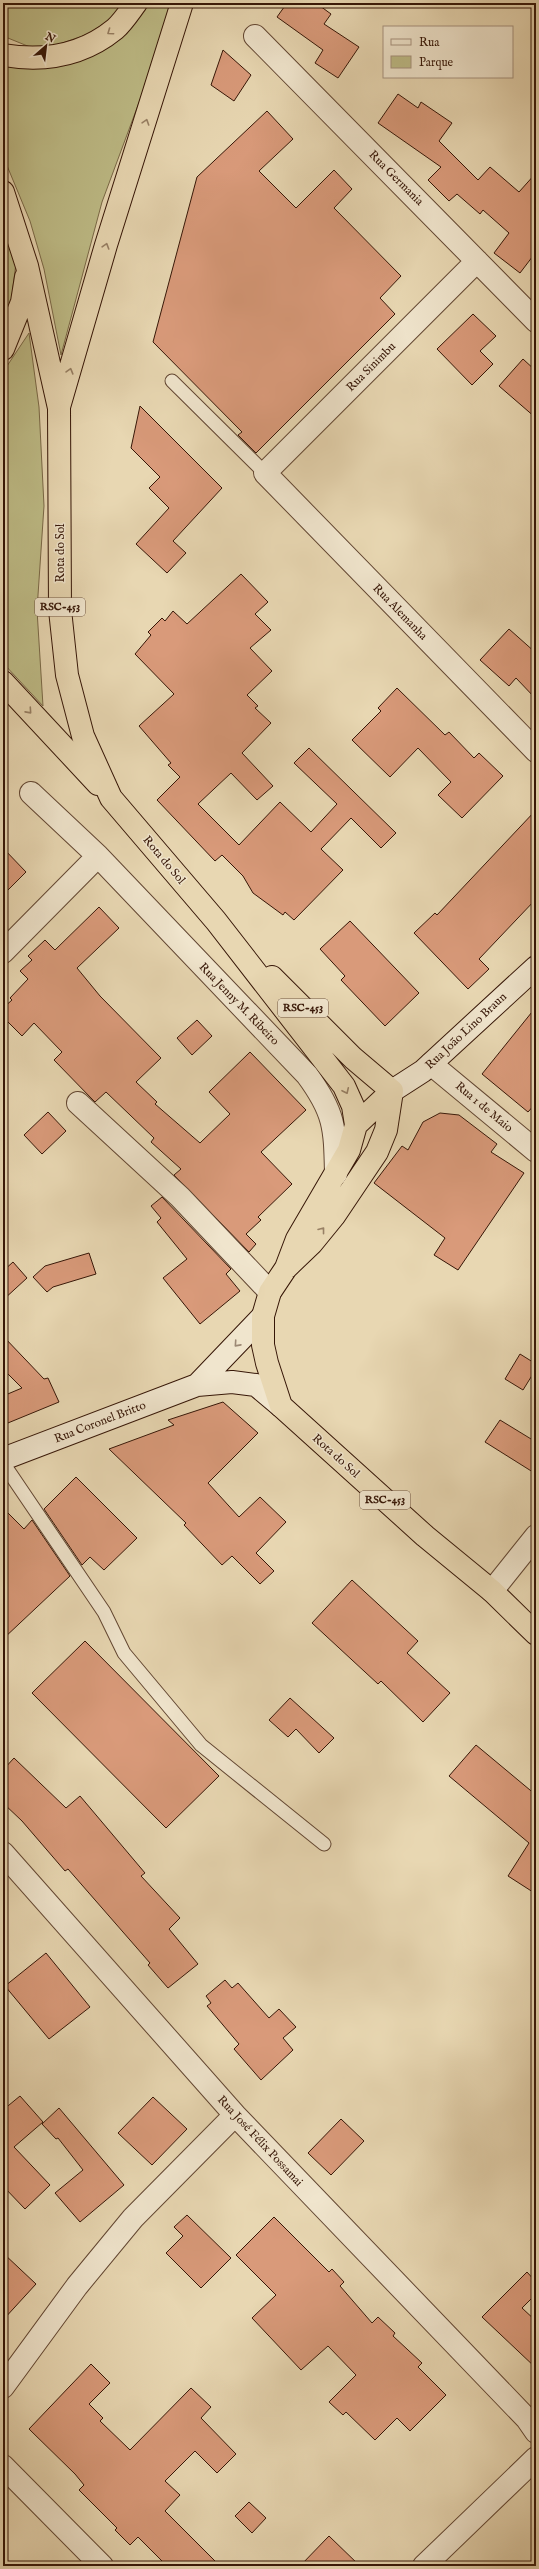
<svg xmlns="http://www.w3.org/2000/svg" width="539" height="2569" viewBox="0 0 539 2569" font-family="'IM FELL English',serif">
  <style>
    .green { fill: #bebc87; stroke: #7a6947 }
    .building { fill: #d99a7a; stroke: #361607 }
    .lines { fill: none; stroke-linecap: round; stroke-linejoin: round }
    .lane-casing { stroke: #624632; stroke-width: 15 }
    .street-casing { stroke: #624632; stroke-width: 24 }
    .secondary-casing { stroke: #361607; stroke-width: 24 }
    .highway-casing { stroke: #361607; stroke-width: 24 }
    .lane { stroke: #f0e5cd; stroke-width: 13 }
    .street { stroke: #f0e5cd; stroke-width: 22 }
    .secondary { stroke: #f0e5cd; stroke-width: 22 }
    .highway { stroke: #e8d7b2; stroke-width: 22 }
    .oneway { stroke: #988065 }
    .oneway2 { stroke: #9c8874 }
    .labels { text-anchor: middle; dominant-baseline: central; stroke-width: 3; stroke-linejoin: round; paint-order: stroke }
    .shield { fill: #f0e5cd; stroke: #6e5442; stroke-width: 1 }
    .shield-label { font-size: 11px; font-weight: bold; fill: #361607 }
    .street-label { font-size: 12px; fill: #361607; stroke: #f0e5cd }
  </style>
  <rect width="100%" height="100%" fill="#e8d7b2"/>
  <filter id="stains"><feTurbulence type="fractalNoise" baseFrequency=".005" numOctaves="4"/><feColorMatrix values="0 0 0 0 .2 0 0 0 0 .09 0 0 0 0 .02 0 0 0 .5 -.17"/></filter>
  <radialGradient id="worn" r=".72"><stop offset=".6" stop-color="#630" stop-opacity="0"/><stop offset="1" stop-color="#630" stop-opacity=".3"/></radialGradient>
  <!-- green -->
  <path class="green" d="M3 3H125L114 17 88 34 54 46 30 47 3 36Z
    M149 3H176L102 202 61 355 44 269 30 221 3 156V64L118 36Z
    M3 211 16 263 11 303 3 333Z
    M29 333 39 407 44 506 37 610 43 706 3 663V372Z"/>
  <!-- building -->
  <path class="building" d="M287 3H316L331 14 324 24 359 47 338 78 315 63 323 50 277 17Z
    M223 50 251 75 234 101 211 85Z
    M398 94 418 108 421 102 452 123 439 141 478 180 490 167 519 192 536 173V252L520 273 494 253 509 233 483 210 480 214 457 194 449 201 428 180 441 167 378 123Z
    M267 111 293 139 259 171 296 208 334 170 352 189 334 208 401 276 380 298 395 314 256 453 238 435 242 432 153 342 197 177Z
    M473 314 496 336 480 351 493 364 472 385 437 349Z
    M523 359 536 371V418L499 386Z
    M140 406 222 488 173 541 186 553 167 573 136 544 169 508 149 488 160 477 131 448Z
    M241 574 268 602 255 614 271 630 250 648 272 671 247 695 258 706 255 708 271 723 242 753 273 786 257 800 231 773 198 804 239 845 280 802 311 832 337 804 294 763 309 748 396 833 381 848 351 818 321 849 343 870 294 920 285 912 283 915 253 893 243 876 222 855 215 861 157 800 180 777 168 765 171 763 139 726 174 694 135 654 151 635 148 632 162 618 165 621 173 611 187 624Z
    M509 629 536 653V699L516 678 509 686 480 660Z
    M397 688 445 735 449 732 474 758 479 753 503 776 462 818 438 795 451 782 418 748 390 777 352 740 381 711 378 708Z
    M536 810V899L479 959 489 969 468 989 414 933 435 913 437 915Z
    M3 848 26 872 3 895Z
    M99 907 119 928 77 968 100 996 161 1058 136 1082 157 1102 155 1104 200 1143 230 1114 209 1092 250 1052 306 1110 261 1152 292 1184 258 1217 261 1220 246 1234 256 1244 249 1252 174 1175 181 1169 151 1142 154 1138 106 1092 95 1102 92 1099 54 1060 62 1052 34 1023 22 1036 3 1017V1008L12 1000 10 998 28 979 20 971 32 960 28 956 45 940 55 950Z
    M350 921 419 993 385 1026 341 980 345 976 320 949Z
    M536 1007V1103L528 1112 482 1074Z
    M197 1020 212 1036 192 1055 177 1038Z
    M48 1112 66 1131 42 1154 24 1135Z
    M440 1113 459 1115 497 1144 491 1152 524 1173 458 1270 434 1255 445 1238 374 1183 402 1146 408 1150 423 1122Z
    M162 1197 231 1269 226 1274 240 1291 200 1324 163 1278 187 1259 157 1222 161 1218 151 1206Z
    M89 1253 96 1274 53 1287 47 1292 33 1277 45 1266Z
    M13 1262 27 1278 3 1300V1271Z
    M3 1336 44 1379 48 1378 59 1402 3 1425V1396L22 1388 3 1369Z
    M520 1354 536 1364V1369L523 1390 505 1379Z
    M223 1402 258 1433 208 1483 239 1517 260 1497 286 1522 256 1553 274 1571 260 1584 232 1556 222 1565 184 1525 186 1523 109 1449 174 1425 168 1420Z
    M500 1420 536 1442V1474L485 1442Z
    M76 1477 137 1538 104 1570 90 1557 82 1565 44 1509Z
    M3 1508 24 1529 32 1520 70 1576 3 1639Z
    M352 1580 418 1641 407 1653 450 1693 423 1722 381 1681 378 1684 312 1623Z
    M85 1641 219 1776 166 1828 32 1693Z
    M290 1698 334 1738 319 1753 296 1729 288 1737 269 1720Z
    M476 1745 536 1795V1894L508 1876 529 1843 449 1776Z
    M14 1758 66 1808 80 1796 145 1873 141 1876 180 1918 169 1929 198 1964 168 1988 148 1965 150 1963 68 1869 65 1871 22 1821 3 1803V1770Z
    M46 1953 90 2007 49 2039 5 1986Z
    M225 1980 232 1988 238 1983 269 2018 279 2009 296 2027 283 2038 293 2050 261 2080 234 2049 239 2044 207 2006 211 2003 206 1996Z
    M20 2096 43 2122 14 2147 50 2185 25 2209 3 2186V2110Z
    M153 2097 187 2129 152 2165 118 2133Z
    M59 2108 124 2185 80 2222 55 2193 83 2170 58 2138 56 2139 42 2124Z
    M341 2119 364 2141 331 2175 308 2153Z
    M187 2215 231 2258 201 2288 166 2253 183 2236 174 2227Z
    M274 2217 329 2272 332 2269 344 2282 340 2286 372 2323 378 2317 395 2333 393 2336 422 2363 418 2367 446 2395 410 2431 397 2418 375 2440 346 2412 343 2415 329 2402 356 2375 328 2346 301 2370 252 2318 276 2295 236 2255Z
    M3 2253 36 2284 3 2320Z
    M527 2272 536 2282V2294L522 2308 536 2321V2368L482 2317Z
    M91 2364 110 2383 89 2404 103 2418 100 2421 130 2450 191 2388 211 2407 201 2418 236 2454 217 2473 195 2451 165 2481 180 2495 165 2511 220 2566H167L138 2537 130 2545 115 2530 117 2528 79 2490 84 2485 75 2474 29 2429Z
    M249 2502 266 2518 252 2533 235 2516Z
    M329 2536 360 2566H300Z"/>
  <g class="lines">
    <!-- lane casing -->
    <g class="lane-casing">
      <path id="lane" d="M172 381 265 473
        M3 1463 104 1612 124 1653 201 1745 324 1844"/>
    </g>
    <!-- street casing -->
    <g class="street-casing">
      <path id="street" d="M255 36 536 321
        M477 261 265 473 536 751
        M31 793 98 856 307 1075C335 1113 335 1128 336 1174
        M3 952 98 856
        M431 1064 536 1151
        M78 1103 180 1197 270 1292
        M492 1591 536 1536
        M3 1853 235 2115 527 2419 536 2432
        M3 2387 77 2286 133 2218 235 2115
        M3 2466 102 2566
        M424 2566 536 2458"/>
    </g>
    <!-- secondary casing -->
    <g class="secondary-casing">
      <path id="secondary" d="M392 1091 423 1071 536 967
        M197 1385 263 1316
        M3 1459 197 1385 232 1382 256 1385 281 1406"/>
    </g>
    <!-- highway casing -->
    <g class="highway-casing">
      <path id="highway" d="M3 55C44 62 82 56 115 29 123 22 130 11 136 3
        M3 192 27 266 59 408 60 610 67 675 83 736 111 798 216 921 344 1086 353 1106 356 1125 349 1150 297 1239 286 1268
        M3 349 22 302 26 277
        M59 407 106 245 182 3
        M3 682 98 784
        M272 977 353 1058 392 1091
        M392 1091 386 1130 377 1152 334 1216 312 1243 286 1268 270 1292 263 1316V1345L267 1363 281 1406 425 1536 492 1591 536 1634
        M356 1125 392 1091"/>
    </g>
    <!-- lane -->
    <use href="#lane" class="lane"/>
    <!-- street -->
    <use href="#street" class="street"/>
    <!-- secondary -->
    <use href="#secondary" class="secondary"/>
    <!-- highway -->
    <use href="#highway" class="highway"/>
  </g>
  <!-- one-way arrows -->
  <defs><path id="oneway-chevron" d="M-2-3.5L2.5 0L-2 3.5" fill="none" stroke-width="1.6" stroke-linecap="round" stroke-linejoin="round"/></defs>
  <g class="oneway">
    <use href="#oneway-chevron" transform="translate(110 32) rotate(145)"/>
    <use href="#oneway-chevron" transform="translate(146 122) rotate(-72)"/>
    <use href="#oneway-chevron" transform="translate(106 246) rotate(-73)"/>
    <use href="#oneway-chevron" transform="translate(70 371) rotate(-74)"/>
    <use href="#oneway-chevron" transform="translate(29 711) rotate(48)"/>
    <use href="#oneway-chevron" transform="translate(346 1091) rotate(65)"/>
    <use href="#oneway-chevron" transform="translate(322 1230) rotate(-52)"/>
  </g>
  <use class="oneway2" href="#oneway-chevron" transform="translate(237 1344) rotate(132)"/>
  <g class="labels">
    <!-- shield labels -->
    <g class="shield">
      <rect x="35" y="598" width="50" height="18" rx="3"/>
      <rect x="278" y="999" width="50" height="18" rx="3"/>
      <rect x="360" y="1491" width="50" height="18" rx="3"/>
    </g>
    <g class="shield-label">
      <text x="60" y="607">RSC-453</text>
      <text x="303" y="1008">RSC-453</text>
      <text x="385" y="1500">RSC-453</text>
    </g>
    <!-- street labels -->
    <g class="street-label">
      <text transform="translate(396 178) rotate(45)">Rua Germania</text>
      <text transform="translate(371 367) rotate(-45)">Rua Sinimbu</text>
      <text transform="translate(60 553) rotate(-90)">Rota do Sol</text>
      <text transform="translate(400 612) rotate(46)">Rua Alemanha</text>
      <text transform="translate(164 860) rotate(50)">Rota do Sol</text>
      <text transform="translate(239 1004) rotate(46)">Rua Jenny M. Ribeiro</text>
      <text transform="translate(466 1031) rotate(-43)">Rua João Lino Braun</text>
      <text transform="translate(484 1107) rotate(40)">Rua 1 de Maio</text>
      <text transform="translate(100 1422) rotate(-21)">Rua Coronel Britto</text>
      <text transform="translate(336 1456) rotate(42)">Rota do Sol</text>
      <text transform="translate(260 2141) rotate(47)">Rua José Félix Possamai</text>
    </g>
  </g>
  <!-- margin -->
  <rect width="539" height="2569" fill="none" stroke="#e8d7b2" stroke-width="16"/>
  <rect x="4" y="4" width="531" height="2561" fill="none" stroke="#361607" stroke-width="2"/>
  <rect x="8" y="8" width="523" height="2553" fill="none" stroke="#361607"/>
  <!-- legend -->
  <rect x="383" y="26" width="130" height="52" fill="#f0e5cd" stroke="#a6927e"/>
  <rect x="391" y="39" width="20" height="6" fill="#f0e5cd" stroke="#a6927e"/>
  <text x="419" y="46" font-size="12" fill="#361607">Rua</text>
  <rect x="391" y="56" width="20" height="12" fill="#bebc87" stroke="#a6927e"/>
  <text x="419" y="66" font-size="12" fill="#361607">Parque</text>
  <!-- north arrow -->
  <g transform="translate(46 46) rotate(28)" stroke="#f0e5cd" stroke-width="3" paint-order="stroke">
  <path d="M0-3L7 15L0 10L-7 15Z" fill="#361607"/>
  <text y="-6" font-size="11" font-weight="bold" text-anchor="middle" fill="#361607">N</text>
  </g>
  <rect width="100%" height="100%" filter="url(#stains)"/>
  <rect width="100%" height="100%" fill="url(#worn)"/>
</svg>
